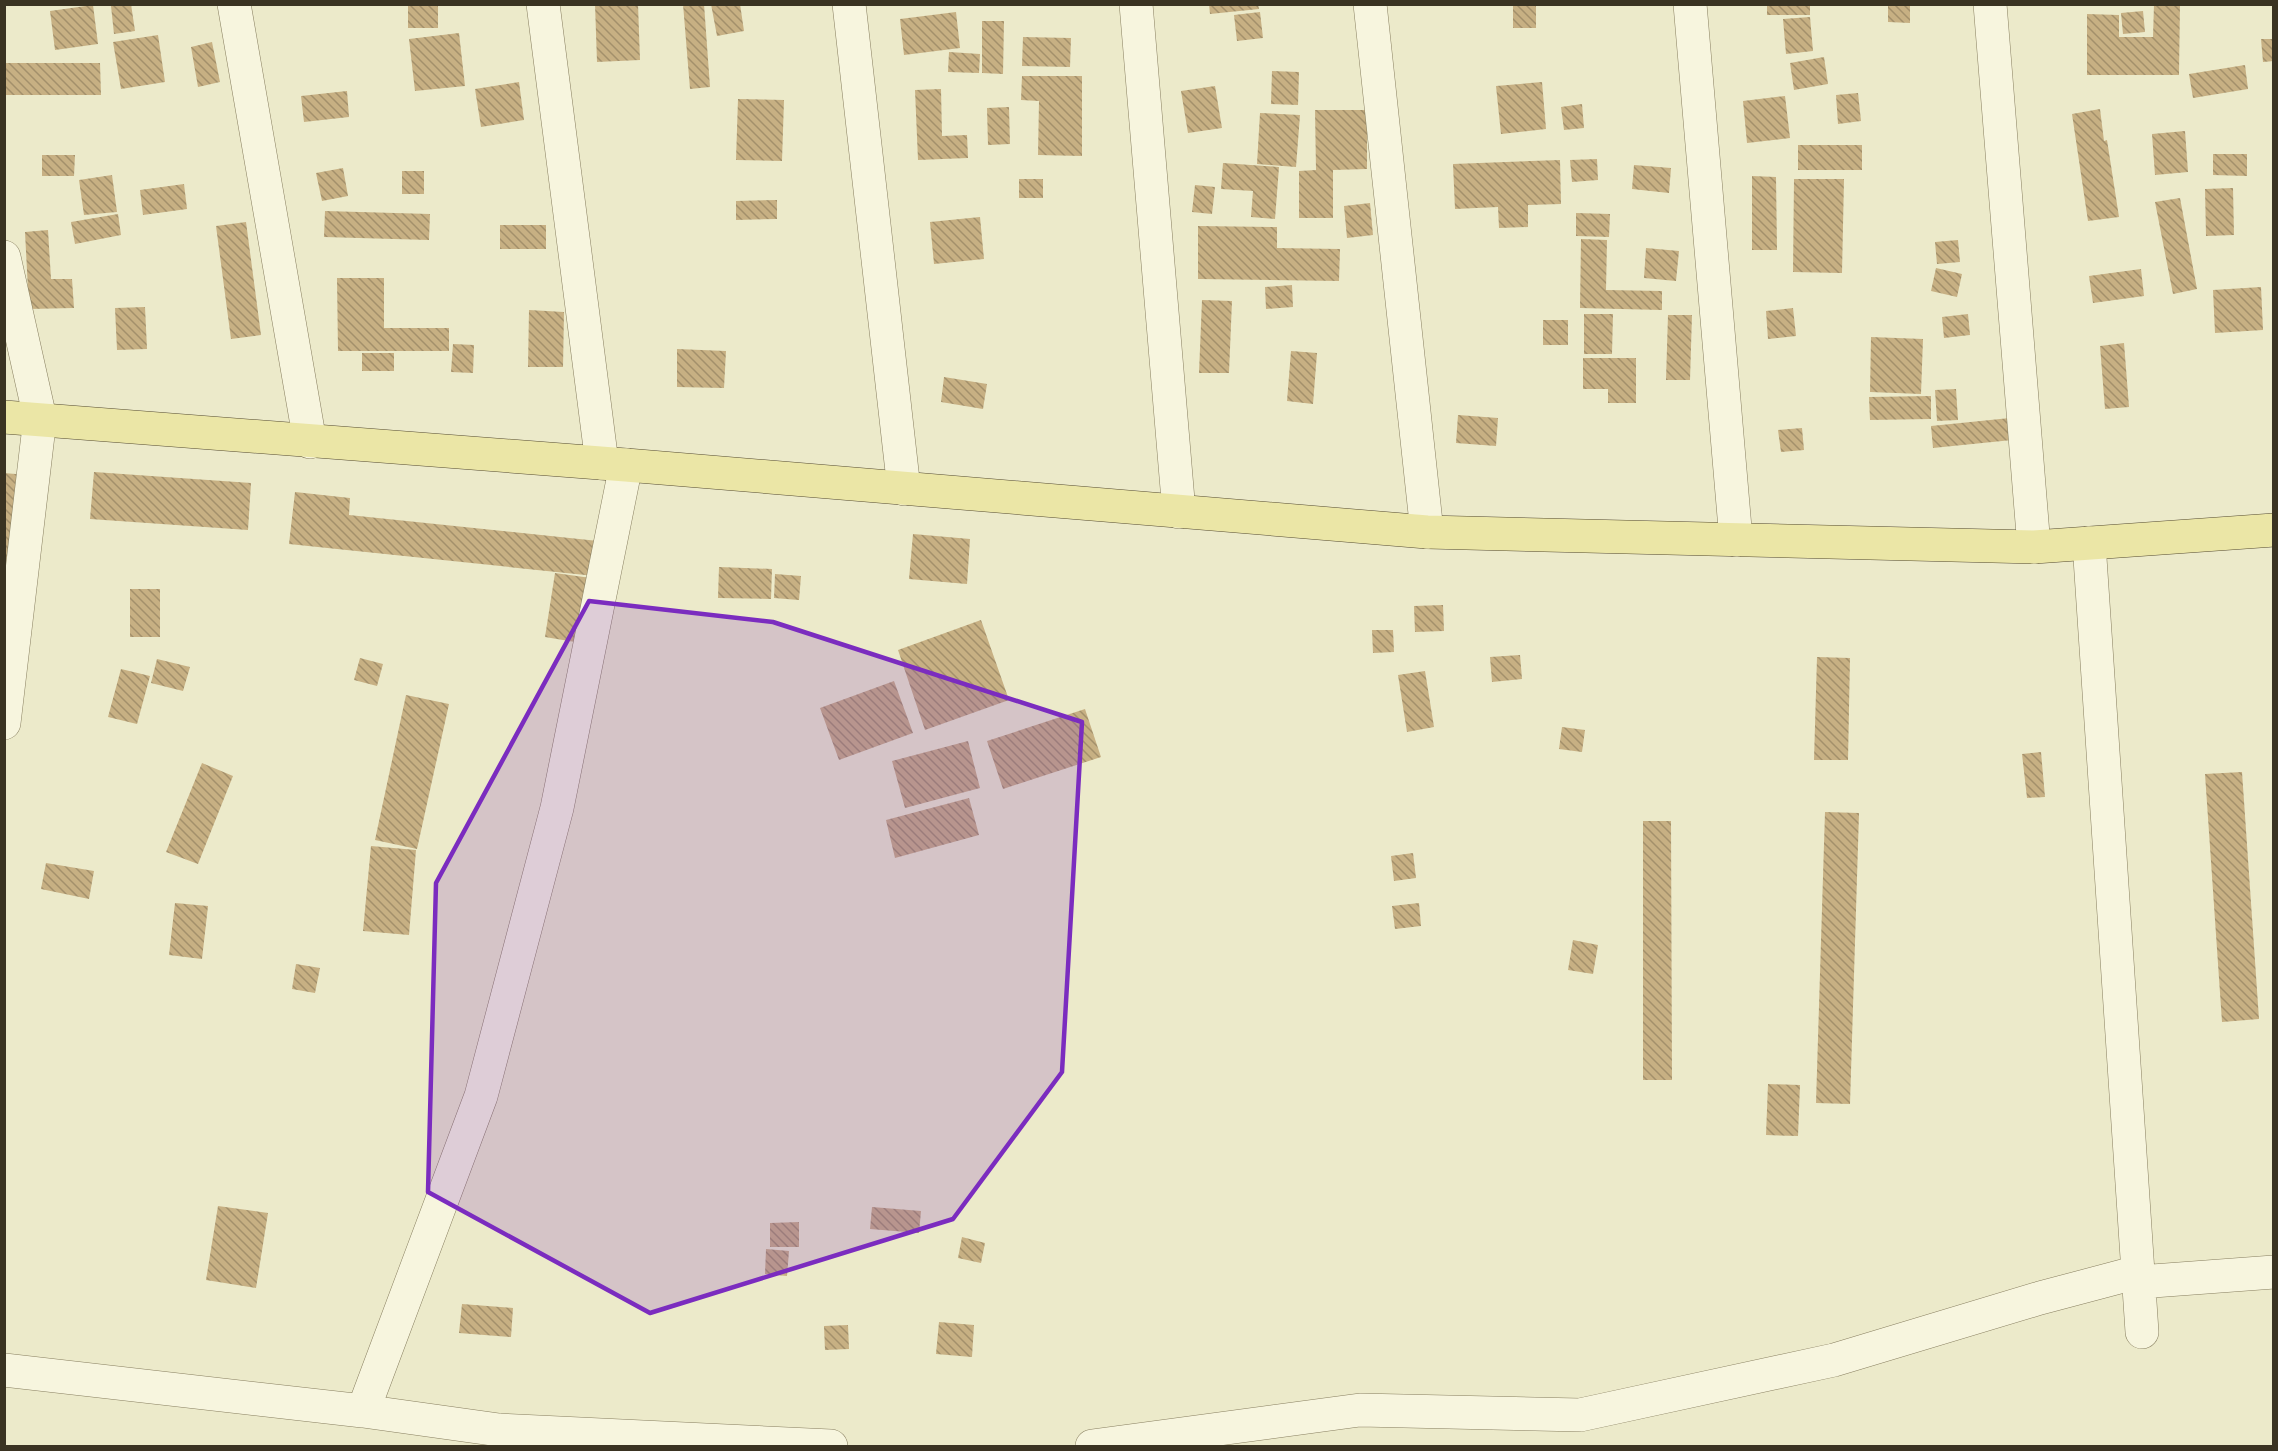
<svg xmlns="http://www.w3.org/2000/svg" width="2278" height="1451" viewBox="0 0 2278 1451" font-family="'Zilla Slab',serif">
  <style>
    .building { fill: url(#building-back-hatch) }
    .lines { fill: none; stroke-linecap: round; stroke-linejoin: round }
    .minor-casing { stroke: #887f60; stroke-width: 34 }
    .major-casing { stroke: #564c33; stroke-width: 34 }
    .minor { stroke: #f7f5de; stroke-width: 33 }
    .major { stroke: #ebe6a6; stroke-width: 33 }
    .marked { fill: #7b2cbf; fill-opacity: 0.2; stroke: #7b2cbf; stroke-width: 4.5; stroke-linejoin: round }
  </style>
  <defs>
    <pattern id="building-back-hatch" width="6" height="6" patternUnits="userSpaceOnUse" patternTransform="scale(1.5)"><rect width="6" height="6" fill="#c7b083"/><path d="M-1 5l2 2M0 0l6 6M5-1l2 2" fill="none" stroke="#a3906b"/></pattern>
  </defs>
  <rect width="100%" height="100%" fill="#eceaca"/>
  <!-- building -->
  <path class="building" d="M131 4 135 31 114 34 111 6Z
    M408 4H438V28H408Z
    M595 4H638L640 60 597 62Z
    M683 4H704L710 87 690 89Z
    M711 4H740L744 31 717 36Z
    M1209 4H1258L1259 9 1210 14Z
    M1513 4H1536V28H1513Z
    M1767 4H1810V15H1767Z
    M1888 4H1910V23L1888 22Z
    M2154 4H2180L2179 75H2087V14L2119 15V37H2153Z
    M93 5 98 44 55 50 50 11Z
    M2143 11 2145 32 2123 34 2121 13Z
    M956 12 960 48 904 55 900 19Z
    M1260 12 1263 38 1237 41 1234 15Z
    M1810 17 1813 51 1786 54 1783 19Z
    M982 21H1004L1003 74 982 73Z
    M459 33 465 86 415 91 409 39Z
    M158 35 165 82 121 89 113 42Z
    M1023 37 1071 38 1070 67 1022 66Z
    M2261 39H2274V61L2263 62Z
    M212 42 220 82 198 87 191 47Z
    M949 52 980 54 979 73 948 72Z
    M1824 57 1828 84 1794 90 1790 63Z
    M4 63H100L101 95H4Z
    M2245 65 2248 89 2193 98 2189 74Z
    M1272 71 1299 72 1298 105 1271 104Z
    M1022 76H1082V156L1038 155 1039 101 1021 100Z
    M519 82 524 120 481 127 475 89Z
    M1542 82 1546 129 1501 134 1496 86Z
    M1215 86 1222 128 1188 133 1181 91Z
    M941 89 942 136 967 135 968 158 918 160 915 90Z
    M347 91 349 117 304 122 301 96Z
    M1858 93 1861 121 1838 124 1836 95Z
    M1785 96 1790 138 1747 143 1743 101Z
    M738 99 784 100 782 161 736 160Z
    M1582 104 1584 128 1564 130 1561 107Z
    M1009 107 1010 144 988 145 987 108Z
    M2100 109 2104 141 2107 140 2119 217 2088 221 2072 114Z
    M1315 110H1367V169L1333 170V218H1299V171L1316 170Z
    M1260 113 1300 115 1296 167 1257 164Z
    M2185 131 2188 172 2155 175 2152 134Z
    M1798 145H1862V170H1798Z
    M2213 154H2247V176L2213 175Z
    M42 155H75L74 176H42Z
    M1597 159 1598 180 1572 182 1570 160Z
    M1560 160 1561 204 1528 205V227L1499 228 1498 207 1455 209 1453 164Z
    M1223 163 1279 167 1275 219 1251 217 1253 191 1221 189Z
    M1634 165 1671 168 1669 193 1632 189Z
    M343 168 348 196 322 201 316 173Z
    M402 171H424V194H402Z
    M112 175 117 212 84 215 79 180Z
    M1752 176 1776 177 1777 250H1752Z
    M1019 179H1043V198H1019Z
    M1794 179H1844L1842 273 1793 272Z
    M184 184 187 209 143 215 140 190Z
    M1195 185 1215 187 1212 214 1192 212Z
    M2233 188 2234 235 2206 236 2205 189Z
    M2180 198 2197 289 2173 294 2155 202Z
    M777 200V219L736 220V201Z
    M1370 203 1373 235 1347 238 1344 206Z
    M325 211 430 214 429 240 324 237Z
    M1576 213 1610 214 1609 237 1576 236Z
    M118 214 121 235 75 244 71 222Z
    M980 217 984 259 934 264 930 222Z
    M246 222 261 335 231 339 216 226Z
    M500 225H546V249H500Z
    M1198 226 1277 227V248L1340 249 1339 281 1198 279Z
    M48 230 51 279H72L74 308 29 309 25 232Z
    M1581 239 1607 240 1606 290 1662 291V310L1580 308Z
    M1958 240 1960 262 1937 264 1935 242Z
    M1646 248 1679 251 1676 281 1644 278Z
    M1936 268 1962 274 1957 297 1931 291Z
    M2141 269 2144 296 2093 303 2089 276Z
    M337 278H384V328H449V351H338Z
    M1292 285 1293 307 1266 309 1265 287Z
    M2261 287 2263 330 2215 333 2213 290Z
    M1202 300 1232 301 1229 373H1199Z
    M145 307 147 349 117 350 115 308Z
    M1793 308 1796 336 1768 339 1766 311Z
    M529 310 564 312 563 367H528Z
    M1584 314H1613L1612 354H1584Z
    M1968 314 1970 335 1944 338 1942 317Z
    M1668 315H1692L1690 380H1666Z
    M1543 320H1568V345H1543Z
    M1871 337 1923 339 1921 394 1870 392Z
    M2124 343 2129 407 2105 409 2100 346Z
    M453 344 474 345 473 373 451 372Z
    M677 349 726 351 724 388 677 387Z
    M1291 351 1317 353 1313 404 1287 401Z
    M362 353H394V371H362Z
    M1583 358H1636V403H1608V389H1583Z
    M944 377 987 384 983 409 941 402Z
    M1956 389 1958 420 1937 421 1935 390Z
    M1931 396V419L1870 420 1869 397Z
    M1458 415 1498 418 1496 446 1456 443Z
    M2010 418 2012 440 1933 448 1931 426Z
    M1802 428 1804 450 1781 452 1778 430Z
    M94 472 251 483 248 530 90 519Z
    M4 473 27 475 4 583Z
    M295 492 350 498 349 515 598 541 595 576 289 544Z
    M913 534 970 539 967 584 909 579Z
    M719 567 772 569 771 599 718 598Z
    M555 573 591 578 581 643 545 637Z
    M775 574 801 576 799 600 774 598Z
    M130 589H160V637H130Z
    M1443 605 1444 631 1415 632 1414 606Z
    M981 620 1009 700 925 730 898 650Z
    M1372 630H1393L1394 652 1373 653Z
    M1520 655 1522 679 1492 682 1490 657Z
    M1817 657 1850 658 1848 760H1814Z
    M360 658 383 664 377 686 354 680Z
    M157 659 190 667 183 691 151 683Z
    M121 669 150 676 137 724 108 717Z
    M1425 671 1434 727 1407 732 1398 675Z
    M894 681 913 733 839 760 820 708Z
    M406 695 449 704 417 849 375 840Z
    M1085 709 1101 757 1003 789 987 741Z
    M1562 727 1585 730 1582 752 1559 749Z
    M968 741 980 788 905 808 892 761Z
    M2041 752 2045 797 2027 798 2022 754Z
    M202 763 233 776 198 864 166 852Z
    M2242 772 2259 1019 2222 1022 2205 774Z
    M969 798 979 835 895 858 886 820Z
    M1825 812 1859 813 1850 1104 1816 1103Z
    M1643 821H1671L1672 1080H1643Z
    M371 846 416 850 409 935 363 931Z
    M1413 853 1416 878 1394 881 1391 856Z
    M46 863 94 871 89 899 41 889Z
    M175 903 208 906 202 959 169 955Z
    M1419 903 1421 926 1395 929 1392 906Z
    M1573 940 1598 945 1593 974 1568 970Z
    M296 964 320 968 315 993 292 989Z
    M1768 1084 1800 1085 1798 1136 1766 1135Z
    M218 1206 268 1213 256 1288 206 1280Z
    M872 1207 921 1211 919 1233 870 1229Z
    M799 1222V1247H770V1223Z
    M962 1237 985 1243 981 1263 958 1258Z
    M766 1249 789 1251 787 1276 765 1274Z
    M462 1304 513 1308 511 1337 459 1333Z
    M939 1322 974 1325 972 1357 936 1354Z
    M848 1325 849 1349 825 1350 824 1326Z"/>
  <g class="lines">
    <!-- minor casing -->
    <g class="minor-casing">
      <path id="minor" d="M234 4 310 442
        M543 4 602 463
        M849 4 904 489
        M1136 4 1179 512
        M1370 4 1427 532
        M1690 4 1736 540
        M1990 4 2034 547
        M4 257 40 418 4 723
        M2089 543 2142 1332
        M2139 1282 2274 1272
        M4 1370 363 1411 499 1430 831 1446
        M363 1411 481 1096 557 808 626 465
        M1092 1446 1360 1410 1580 1415 1834 1360 2040 1298 2138 1272"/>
    </g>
    <!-- major casing -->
    <g class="major-casing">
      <path id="major" d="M4 417 626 465 1427 532 2034 547 2274 530"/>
    </g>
    <!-- minor -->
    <use href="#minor" class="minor"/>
    <!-- major -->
    <use href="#major" class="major"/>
  </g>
  <!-- marked area -->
  <path class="marked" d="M589 601 773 622 1082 722 1062 1072 953 1219 650 1313 428 1192 436 883Z"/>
  <!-- border -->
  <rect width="2278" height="1451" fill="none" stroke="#3a3322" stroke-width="12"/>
</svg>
